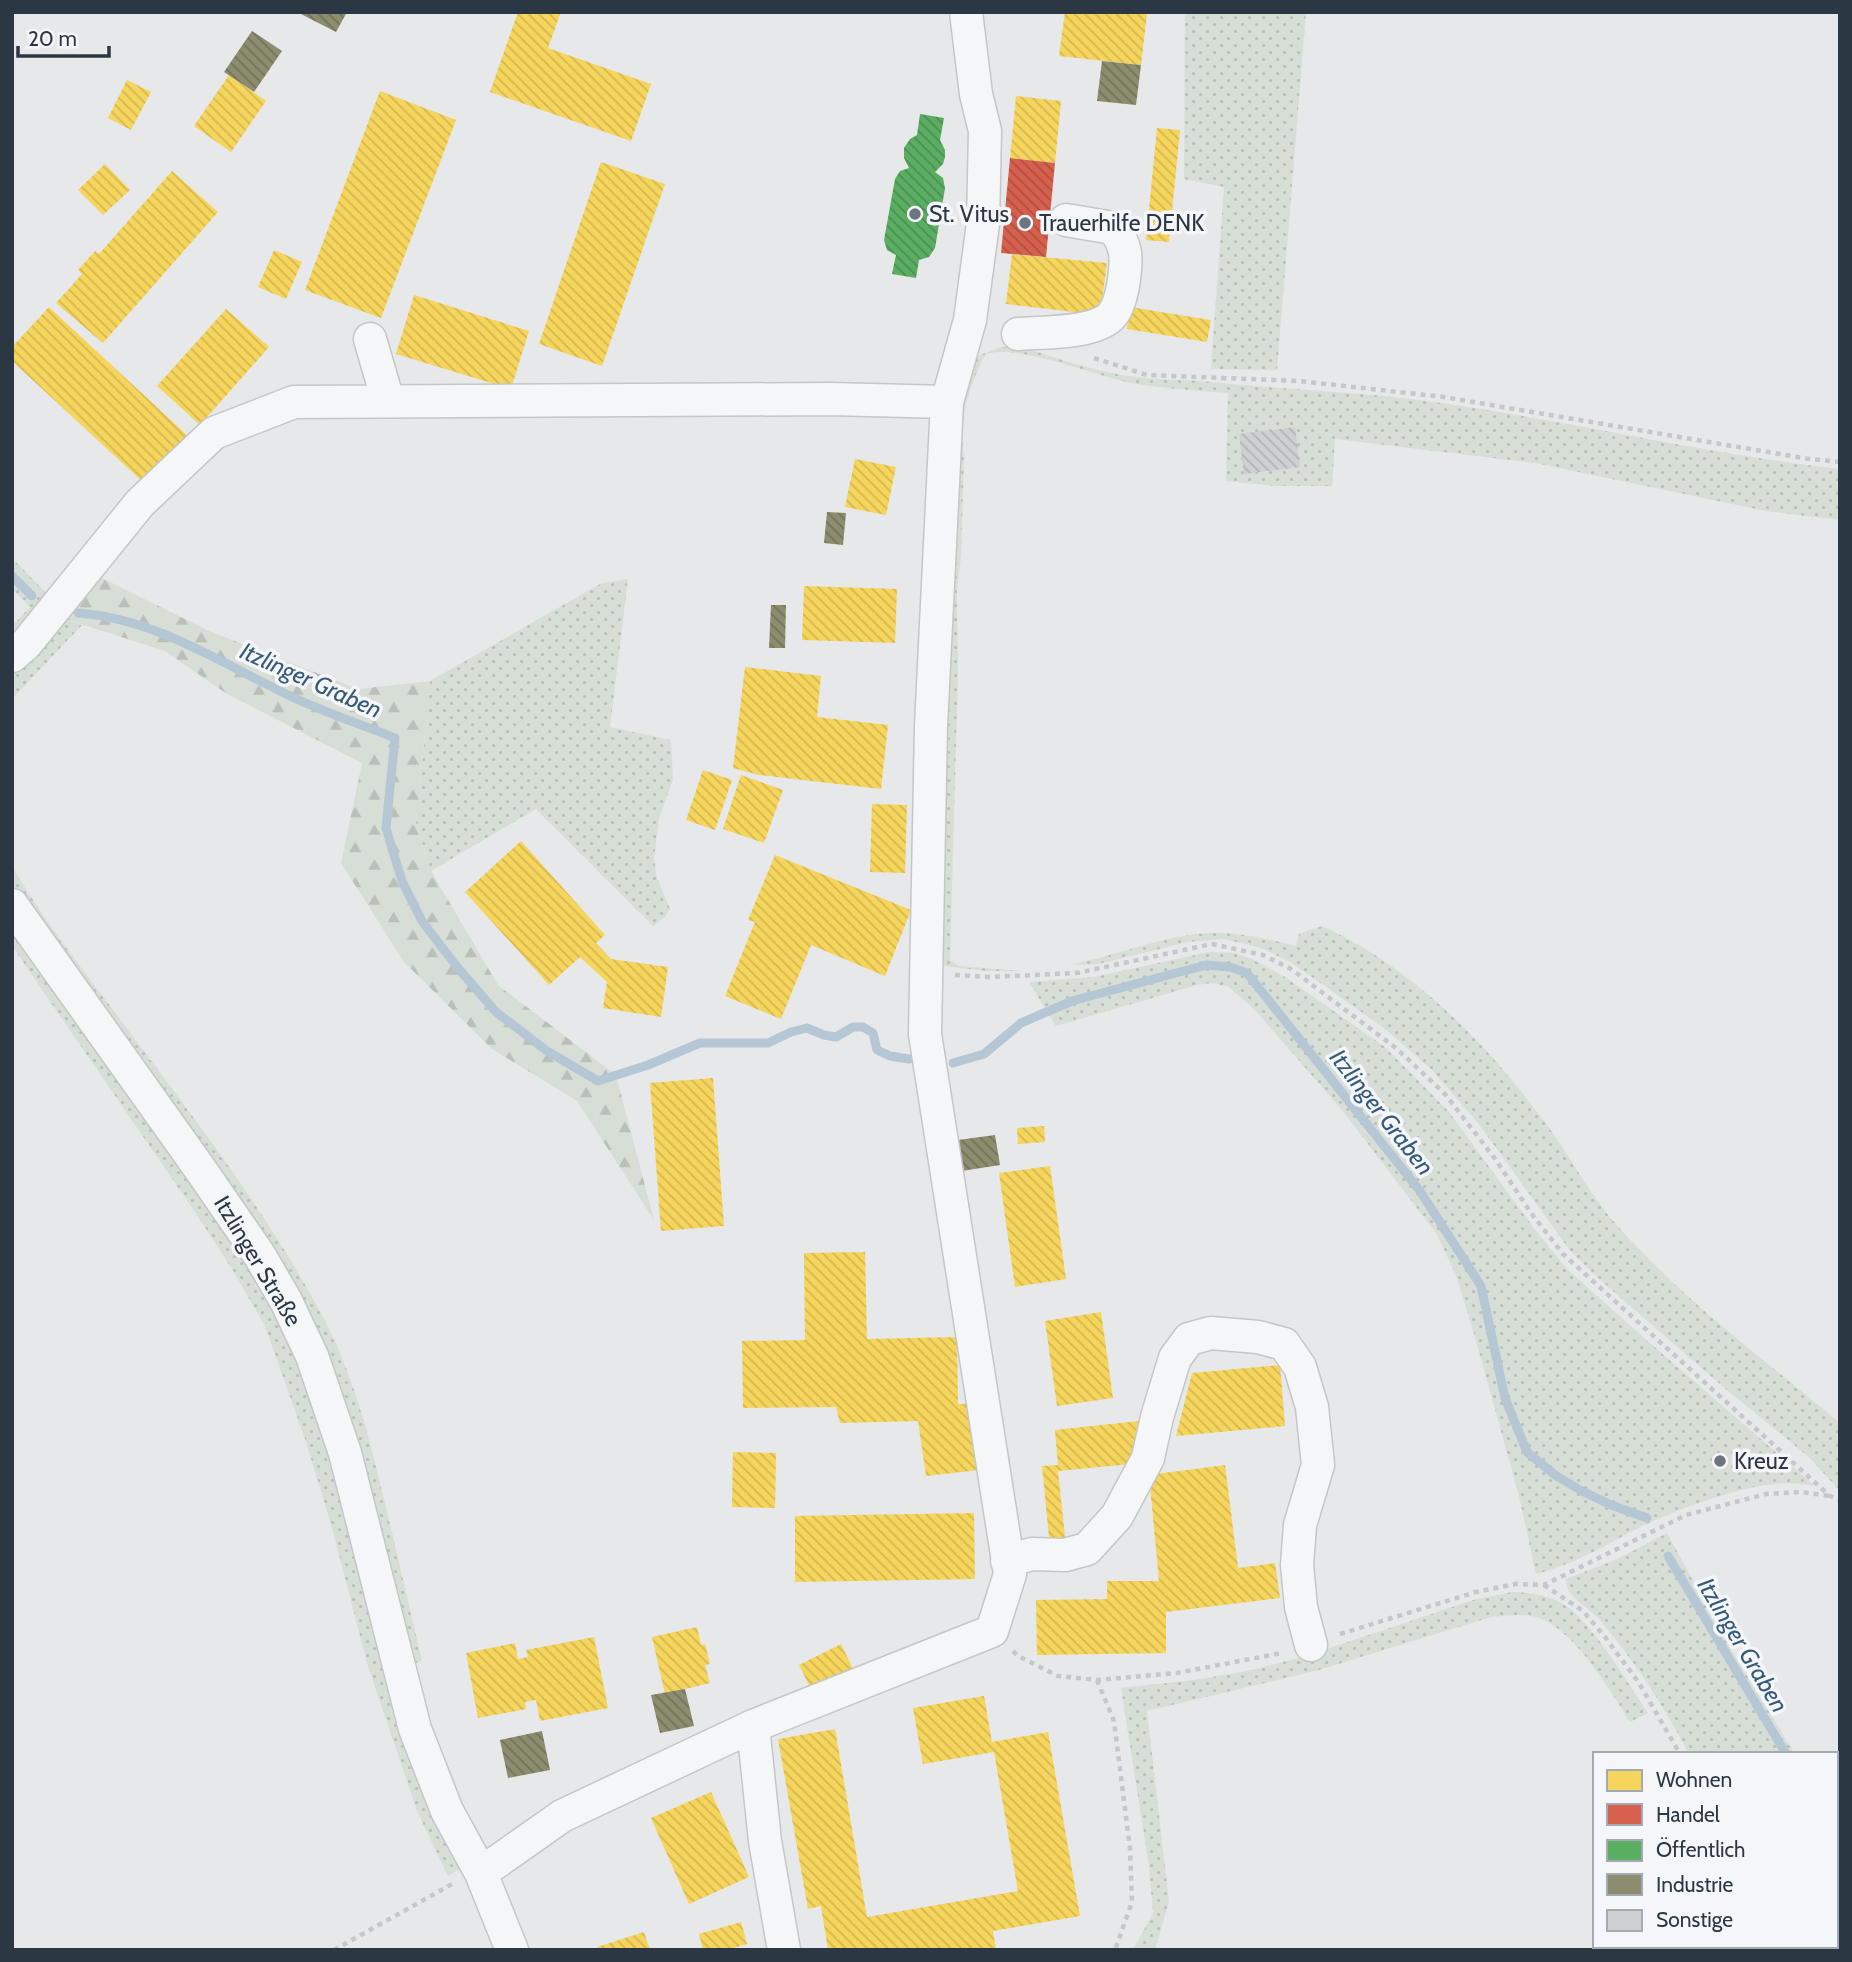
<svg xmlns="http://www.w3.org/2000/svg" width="1852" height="1962" viewBox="0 0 1852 1962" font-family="Cabin,sans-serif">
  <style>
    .grass { fill: url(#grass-dots) }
    .forest { fill: url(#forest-firs) }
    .homes { fill: url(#homes-back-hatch) }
    .shops { fill: url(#shops-back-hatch) }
    .public { fill: url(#public-back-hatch) }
    .industry { fill: url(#industry-back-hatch) }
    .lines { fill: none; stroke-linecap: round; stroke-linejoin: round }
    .stream { stroke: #b5c7d4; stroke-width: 9 }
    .building { fill: url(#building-back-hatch) }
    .minor-casing { stroke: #c4c6c8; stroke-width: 35 }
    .path { stroke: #c5c7ca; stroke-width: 4.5; stroke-dasharray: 5 5; stroke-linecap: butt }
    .minor { stroke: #f5f6f7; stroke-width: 32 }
    .poi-dot { fill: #6d757e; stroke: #f4f6f9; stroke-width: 2.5 }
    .labels { text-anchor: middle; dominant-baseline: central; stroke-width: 7; stroke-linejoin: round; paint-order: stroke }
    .poi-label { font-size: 23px; fill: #2c3744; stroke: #f4f6f9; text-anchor: start }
    .street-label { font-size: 23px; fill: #2c3744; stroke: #f4f6f9 }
    .water-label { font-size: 24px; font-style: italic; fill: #365a77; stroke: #f4f6f9 }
  </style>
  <defs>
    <pattern id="grass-dots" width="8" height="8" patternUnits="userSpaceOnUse" patternTransform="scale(1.75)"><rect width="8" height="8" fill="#d7ded6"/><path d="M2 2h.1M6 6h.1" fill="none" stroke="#b9bfb9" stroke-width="1.8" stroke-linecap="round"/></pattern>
    <pattern id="forest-firs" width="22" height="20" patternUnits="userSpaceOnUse" patternTransform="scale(1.75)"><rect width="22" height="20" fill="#d7ded6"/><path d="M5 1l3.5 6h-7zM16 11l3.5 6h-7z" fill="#b9bfb9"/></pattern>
    <pattern id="homes-back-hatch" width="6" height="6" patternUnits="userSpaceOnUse" patternTransform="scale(1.75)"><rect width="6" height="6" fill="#f6d55c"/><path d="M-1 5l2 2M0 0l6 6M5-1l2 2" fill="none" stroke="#d3b751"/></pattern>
    <pattern id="shops-back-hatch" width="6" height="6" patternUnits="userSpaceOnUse" patternTransform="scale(1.75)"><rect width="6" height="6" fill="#d6604d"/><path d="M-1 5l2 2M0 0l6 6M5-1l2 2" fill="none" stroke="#ae5042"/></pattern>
    <pattern id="public-back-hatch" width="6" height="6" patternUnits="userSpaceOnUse" patternTransform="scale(1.75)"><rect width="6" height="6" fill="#5aae61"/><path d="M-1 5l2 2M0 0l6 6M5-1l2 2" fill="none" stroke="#4b8e52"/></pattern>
    <pattern id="industry-back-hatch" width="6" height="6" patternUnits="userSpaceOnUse" patternTransform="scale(1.75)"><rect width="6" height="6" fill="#8c8c6e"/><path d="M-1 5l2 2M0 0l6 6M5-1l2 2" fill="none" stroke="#73735c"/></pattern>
    <pattern id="building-back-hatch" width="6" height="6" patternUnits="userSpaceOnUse" patternTransform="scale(1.75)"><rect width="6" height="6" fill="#ced0d2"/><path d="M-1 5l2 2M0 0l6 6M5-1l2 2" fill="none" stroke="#b1b3b6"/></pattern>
  </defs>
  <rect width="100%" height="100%" fill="#e6e8ea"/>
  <!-- grass -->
  <path class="grass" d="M1185 12H1306L1277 370 1211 369 1224 187 1184 179Z
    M1020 346C1051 357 1083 367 1116 374 1148 380 1179 379 1211 382 1278 389 1344 391 1411 399 1555 417 1696 453 1840 469V520L1766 511 1535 463 1335 439 1332 486H1275L1226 481 1228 393C1195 390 1160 389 1127 382 1090 374 1019 344 986 354 969 385 958 421 964 456L961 556 957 591 958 670 950 961 960 966 1021 971H985L944 966 941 955 946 717 963 395 975 357 1002 347Z
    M12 558 47 594 12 643V626L30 607 12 589Z
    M628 579 610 727 671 740 673 780 659 818 654 859 657 878 670 909 665 917 653 926 536 809 431 871 416 825 430 681 602 583Z
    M59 617 82 625 12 699V670Z
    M12 866C43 920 82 968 119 1018 191 1114 272 1218 327 1325 356 1382 371 1445 386 1507 398 1558 410 1610 422 1661L408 1665 320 1354 43 937 12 889Z
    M12 924 231 1228 302 1356 466 1865 448 1876 417 1811 368 1666 331 1524 305 1439 265 1326 232 1269 193 1209 12 946Z
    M1322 926C1414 968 1488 1045 1547 1125 1565 1149 1579 1176 1597 1200 1609 1217 1624 1234 1639 1249 1698 1311 1773 1367 1840 1423V1491L1810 1458 1721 1385 1598 1278 1571 1252 1478 1123 1432 1070 1384 1028 1309 975 1290 962 1261 948 1224 939 1188 942 1098 964 1069 965C1116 956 1163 935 1211 933 1239 932 1268 939 1296 946L1299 934Z
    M1209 952 1235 953 1252 959 1285 977 1385 1047 1449 1112 1533 1227 1568 1270 1659 1351 1815 1486C1785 1480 1759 1485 1730 1493 1693 1504 1659 1517 1625 1535 1594 1552 1570 1565 1536 1574L1519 1496 1475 1337 1456 1275 1436 1233 1342 1110 1255 1010 1229 987 1212 983 1197 985 1056 1026 1029 982 1094 977Z
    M1667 1533 1727 1643 1795 1754H1689C1664 1706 1634 1660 1599 1619 1588 1606 1565 1597 1566 1579L1617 1559Z
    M1512 1592C1535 1592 1561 1598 1577 1615 1605 1643 1626 1681 1648 1713L1630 1722C1610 1690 1573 1627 1536 1617 1522 1613 1505 1616 1491 1617L1319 1670 1147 1711 1169 1902 1155 1950H1133L1153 1913 1149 1866 1121 1688 1194 1680 1248 1671 1306 1656 1473 1600Z
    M1836 1822 1840 1828V1950H1791L1789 1946H1836Z"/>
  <!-- forest -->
  <path class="forest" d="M96 575 209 631 358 689 430 681 416 825 431 871 498 985 616 1075 654 1220 577 1101 492 1049 404 962 341 863 362 763 227 694 165 651 59 617Z"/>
  <!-- homes -->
  <path class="homes" d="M518 12H561L548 48 651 84 631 141 490 92Z
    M1065 12 1147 14 1141 65 1059 56Z
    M229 75 266 101 231 152 194 126Z
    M127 80 151 92 131 130 108 118Z
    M380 91 456 120 381 318 305 290Z
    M1016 96 1061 101 1055 163 1010 158Z
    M1157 128 1180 130 1169 242 1146 240Z
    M601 162 665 184 602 366 539 344Z
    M105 164 130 190 103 215 78 190Z
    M172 171 218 212 103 343 56 303 82 274 78 270 95 251 99 254Z
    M274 250 302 262 286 299 258 287Z
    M1012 254 1107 263 1100 315 1006 304Z
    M414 295 529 331 511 389 396 354Z
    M49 307 189 437 145 484 12 361V347Z
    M1130 307 1211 320 1207 342 1127 329Z
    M226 309 269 347 200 425 157 386Z
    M855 459 896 467 886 515 845 507Z
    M804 586 897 589 895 643 802 640Z
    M745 667 821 676 817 717 888 725 881 789 759 775 733 768Z
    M703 770 732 780 715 830 686 820Z
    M741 775 783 790 764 843 723 829Z
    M872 804 907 805 905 873 870 872Z
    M521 841 605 935 596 943 611 959 668 967 661 1017 603 1008 607 982 580 957 549 985 465 892Z
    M775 855 911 910 885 976 811 945 781 1019 725 996 755 922 748 920Z
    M713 1078 724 1226 661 1231 650 1083Z
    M1044 1126 1045 1142 1018 1144 1017 1128Z
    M1050 1166 1066 1279 1015 1287 999 1173Z
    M865 1252 867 1339 957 1337 958 1404H966L979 1470 926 1476 918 1421 840 1423 836 1407 743 1408 742 1341 805 1340 804 1253Z
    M1101 1312 1113 1398 1057 1406 1045 1321Z
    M1280 1365 1285 1426 1176 1436 1192 1373Z
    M1139 1421 1142 1463 1058 1471 1066 1546 1050 1548 1042 1466 1058 1465 1055 1430Z
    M733 1452 776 1453 775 1508 732 1507Z
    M1225 1465 1238 1568 1275 1563 1280 1598 1166 1612V1653L1037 1655 1036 1600 1107 1599V1581H1159L1149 1475Z
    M974 1513 975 1579 795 1582V1516Z
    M697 1627 701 1645 705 1644 710 1664 705 1665 710 1683 665 1694 652 1637Z
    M594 1637 608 1708 540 1721 536 1700 525 1702 526 1709 478 1718 466 1653 515 1643 518 1659 528 1657 526 1650Z
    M841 1644 855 1673 813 1693 799 1665Z
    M984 1696 992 1742 1048 1732 1080 1916 993 1931 996 1950H828L821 1906 808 1909 778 1739 835 1729 867 1917 1018 1891 994 1752 923 1764 913 1708Z
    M711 1792 749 1877 689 1904 651 1818Z
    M741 1922 747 1944 727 1950H703L699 1934Z
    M644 1932 650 1950H597V1947Z"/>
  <!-- shops -->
  <path class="shops" d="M1010 158 1055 163 1046 257 1001 253Z"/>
  <!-- public -->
  <path class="public" d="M920 114 944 118 940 140 945 150V157L943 164 935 172 943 178 945 188 935 248 929 257 919 260 916 278 892 274 896 255 887 250 884 240 895 179 900 171 909 168 904 158V148L910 139 917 135Z"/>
  <!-- industry -->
  <path class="industry" d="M297 12H347L336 32Z
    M252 31 282 51 254 92 224 72Z
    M1102 61 1141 65 1136 105 1097 101Z
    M827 512 846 513 843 545 824 543Z
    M771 605H786L785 648H769Z
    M995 1135 1000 1165 962 1171 958 1140Z
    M685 1689 694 1726 660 1733 651 1695Z
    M542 1731 550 1770 508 1778 500 1740Z"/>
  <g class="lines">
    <!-- stream -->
    <path class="stream" d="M12 576 32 596
      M78 613C153 618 220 662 286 694 320 711 358 723 395 738L386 828 402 881 422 921 457 967 496 1012 547 1051 598 1081 648 1065 700 1043H768L791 1032 807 1028 824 1035 836 1037 853 1027H863L873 1033 877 1050 890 1056 909 1059
      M953 1063 984 1054 1021 1023 1072 1001 1206 965 1230 967 1247 973 1420 1191 1481 1286 1505 1398 1527 1452 1555 1475 1580 1490 1611 1505 1647 1518
      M1668 1556 1786 1754
      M1836 1839 1840 1844"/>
  </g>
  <!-- building -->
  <path class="building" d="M1295 427 1300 467 1244 474 1239 434Z"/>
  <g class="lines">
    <!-- minor casing -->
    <g class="minor-casing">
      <path id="minor" d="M1018 334C1042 332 1096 334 1112 315 1119 307 1123 289 1124 279 1127 258 1127 245 1113 228L1066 220
        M370 339 388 401
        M12 656 26 644 140 503 214 433 294 402 831 399 947 402
        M12 905 198 1166 260 1256 286 1301 312 1356 345 1453 415 1729 447 1811 481 1873 512 1950
        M1007 1561 1032 1554 1065 1555 1087 1549 1117 1516 1148 1458 1157 1417 1175 1358 1189 1339 1211 1333 1258 1337 1284 1344 1300 1367 1312 1407 1318 1465 1300 1525 1297 1565 1301 1607 1311 1645
        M753 1726 765 1841 784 1950
        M481 1873 562 1816 753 1726 992 1631 1010 1574 925 1034 931 726 947 402 970 320 983 224 985 131 976 94 966 12"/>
    </g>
    <!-- path -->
    <path class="path" d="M1094 358 1147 375 1299 381 1444 397 1809 459 1840 462
      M955 975 991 977 1077 973 1212 944 1263 955 1291 969 1396 1048 1445 1094 1496 1160 1531 1213 1563 1254 1830 1496 1840 1500
      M1544 1585 1583 1611 1605 1637 1639 1683 1680 1754
      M1340 1634 1476 1592 1515 1584 1544 1585 1686 1515 1766 1494 1801 1492 1830 1496
      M1013 1651 1018 1656 1058 1676 1097 1680 1177 1673 1282 1653
      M1097 1680 1114 1721 1130 1849 1132 1902 1115 1950
      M1781 1946 1783 1950
      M334 1950 454 1883"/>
    <!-- minor -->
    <use href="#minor" class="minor"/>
  </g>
  <!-- markers -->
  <g class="poi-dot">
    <circle cx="915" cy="214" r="7"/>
    <circle cx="1025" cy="223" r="7"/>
    <circle cx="1720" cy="1461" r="7"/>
  </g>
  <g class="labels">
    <!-- poi labels -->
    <g class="poi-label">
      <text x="929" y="214">St. Vitus</text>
      <text x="1039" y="223">Trauerhilfe DENK</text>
      <text x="1734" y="1461">Kreuz</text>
    </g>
    <!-- street labels -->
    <g class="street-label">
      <text transform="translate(258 1261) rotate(59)">Itzlinger Straße</text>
    </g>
    <!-- water labels -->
    <g class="water-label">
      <text transform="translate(311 680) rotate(24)">Itzlinger Graben</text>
      <text transform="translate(1382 1112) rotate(52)">Itzlinger Graben</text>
      <text transform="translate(1743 1645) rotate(59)">Itzlinger Graben</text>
    </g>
  </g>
  <!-- border -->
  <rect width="1852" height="1962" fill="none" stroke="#2c3744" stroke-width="28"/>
  <!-- legend -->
  <rect x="1593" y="1752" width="245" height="196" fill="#f4f6f9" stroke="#a4aab1" stroke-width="2"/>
  <rect x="1607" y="1770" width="35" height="21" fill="#f6d55c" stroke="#a4aab1" stroke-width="2"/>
  <text x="1656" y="1787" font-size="21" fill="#2c3744">Wohnen</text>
  <rect x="1607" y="1804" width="35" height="21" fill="#d6604d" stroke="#a4aab1" stroke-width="2"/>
  <text x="1656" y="1822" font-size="21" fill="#2c3744">Handel</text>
  <rect x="1607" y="1840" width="35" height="21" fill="#5aae61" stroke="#a4aab1" stroke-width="2"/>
  <text x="1656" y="1857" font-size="21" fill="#2c3744">Öffentlich</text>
  <rect x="1607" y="1874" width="35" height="21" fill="#8c8c6e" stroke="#a4aab1" stroke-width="2"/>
  <text x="1656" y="1892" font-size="21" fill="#2c3744">Industrie</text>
  <rect x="1607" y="1910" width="35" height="21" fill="#ced0d2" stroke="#a4aab1" stroke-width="2"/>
  <text x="1656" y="1927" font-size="21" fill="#2c3744">Sonstige</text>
  <!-- scale -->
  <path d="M18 46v10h91v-10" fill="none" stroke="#2c3744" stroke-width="3.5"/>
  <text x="28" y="46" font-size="21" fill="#2c3744" stroke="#f4f6f9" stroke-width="5" paint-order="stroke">20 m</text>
</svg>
